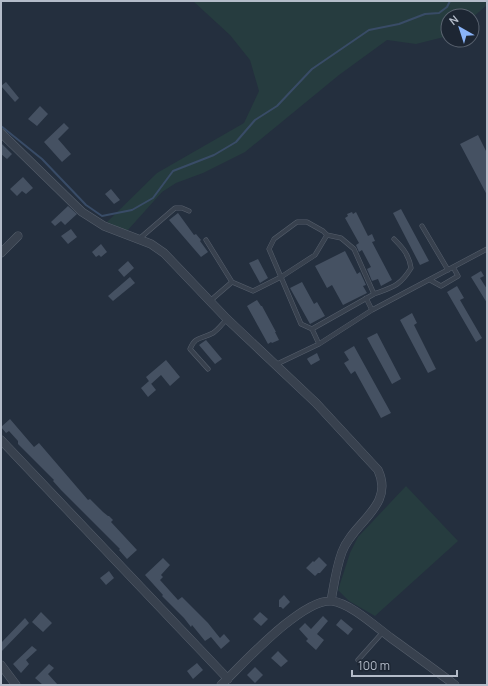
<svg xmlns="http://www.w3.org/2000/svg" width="488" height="686" viewBox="0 0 488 686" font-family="Manrope,sans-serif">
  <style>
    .green { fill: #263c3f }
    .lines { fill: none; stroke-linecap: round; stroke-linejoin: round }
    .stream { stroke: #394c67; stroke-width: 2 }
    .building { fill: #455162 }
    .lane-casing { stroke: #565f6c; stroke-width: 5 }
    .street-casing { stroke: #565f6c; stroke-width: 9 }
    .lane { stroke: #38414e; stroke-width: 4 }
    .street { stroke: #38414e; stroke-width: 8 }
  </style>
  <rect width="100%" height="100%" fill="#242f3e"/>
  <!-- green -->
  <path class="green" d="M193 1H487V5L472 18V16H448V36L416 44 387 40 339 75 245 152 203 173 176 183 162 192 127 231 107 222 157 173 244 123 259 91 250 60 230 35Z
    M406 486 458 541 375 616 349 601 338 590 350 553 358 537Z"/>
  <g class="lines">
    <!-- stream -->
    <path class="stream" d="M1 126 42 159 86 205 102 216 132 210 153 198 173 171 214 155 236 142 255 120 277 106 312 69 369 30 399 24 425 14 439 13 447 7 450 1"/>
  </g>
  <!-- building -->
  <path class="building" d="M6 82 19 98 15 102 1 86Z
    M40 106 48 114 37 126 28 119Z
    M64 123 69 128 58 139 71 154 62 162 44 142Z
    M478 135 487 153V195L460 144Z
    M1 143 12 154 7 159 1 154Z
    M23 177 33 188 26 194 22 191 17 196 10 189Z
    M111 189 120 200 114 204 105 194Z
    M68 206 77 214 65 225 61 221 55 226 51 222Z
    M401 209 429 261 420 265 393 213Z
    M352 212 353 214 356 212 368 236 372 234 375 241 372 242 392 280 381 286 378 279 372 281 367 269 371 267 362 250 359 252 356 245 359 243 345 218 348 216 347 214Z
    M178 213 194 235 196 234 201 240 200 241 208 252 201 257 169 220Z
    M71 229 77 237 68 244 61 236Z
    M101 244 107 252 101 257 99 255 96 257 92 252Z
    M345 251 357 274 360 272 366 285 363 286 367 293 343 305 332 285 327 288 315 266Z
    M258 259 268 278 260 283 249 263Z
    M128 261 134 268 124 277 118 270Z
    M481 271 484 276 480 278 487 289V303L471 277Z
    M130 277 135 283 113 301 108 296Z
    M302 282 314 304 317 302 325 316 310 324 290 288Z
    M457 286 464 298 460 300 482 338 476 342 447 292Z
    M257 300 261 306H262L276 332H275L279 340 272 343 271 342 268 344 247 306Z
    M412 313 417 323 414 325 436 369 428 373 400 320Z
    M377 333 401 379 392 384 367 338Z
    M206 340 222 359 215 364 199 345Z
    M354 346 391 413 381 418 355 371 351 374 344 363 349 360 344 352Z
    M317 353 320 360 311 365 307 359 308 358Z
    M166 360 180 377 170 386 161 375 151 384 146 377Z
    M149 381 156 390 148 397 141 388Z
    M10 419 34 447 39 443 88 500 90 499 103 512 108 516H109L113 520 111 522 137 550 127 559 119 550 120 549 61 490 53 481 54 480 18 444V441L9 431 6 433 1 427Z
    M319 557 327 565 320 573H318L315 576 306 568 313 561 314 562Z
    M163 558 170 565 161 575 163 577 160 580 178 600 182 597 208 623 220 638 224 634 230 641 221 649 211 637 205 641 192 625 191 627 184 618 162 596 163 595 145 575Z
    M109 571 114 578 106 585 100 578Z
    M284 595 290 602 283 609 281 607H279V600Z
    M41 612 52 623 43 632 32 622Z
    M260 612 268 619 261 626 253 619Z
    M323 616 328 621 317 634 324 640 316 650 306 641 308 639 299 629 305 623 311 629Z
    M25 618 29 623 1 652V643Z
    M341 619 353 629 348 635 336 625Z
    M32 646 37 650 26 660 29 664 21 673 13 664Z
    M278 651 288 661 281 667 271 658Z
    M197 663 203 670 193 679 187 671Z
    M49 664 54 668 48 674 58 685H43L35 678Z
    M255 667 263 675 255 683 247 675Z"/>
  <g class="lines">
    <!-- lane casing -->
    <g class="lane-casing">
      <path id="lane" d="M422 226 448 270
        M139 239 175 208H182L189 211
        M206 240 232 282 253 291 281 277 315 255 327 235 323 231 307 222H297L274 239 269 249 301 324 312 329 319 344
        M430 280 441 286 458 276 453 267
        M374 294C393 287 400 286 411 268 409 255 403 248 394 239
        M366 298 372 310
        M210 301 232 282
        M312 329 374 294 354 249 341 238 327 235
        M275 365 319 344 372 310 487 249
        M208 369 190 349C195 336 202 339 213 333 218 330 223 323 227 319
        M358 660 383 632"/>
    </g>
    <!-- street casing -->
    <g class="street-casing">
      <path id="street" d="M1 133 82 212 104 226 151 244 164 253 227 319 316 403 378 470C395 506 353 522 342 552 336 568 334 585 331 601
        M1 253 18 236
        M1 440 228 679
        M1 665 16 685
        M221 685C242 665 302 598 332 601 350 603 376 627 391 638 413 654 434 669 455 685"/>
    </g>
    <!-- lane -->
    <use href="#lane" class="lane"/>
    <!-- street -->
    <use href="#street" class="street"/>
  </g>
  <!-- border -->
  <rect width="488" height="686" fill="none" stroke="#b4bcc9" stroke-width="4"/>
  <!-- north arrow -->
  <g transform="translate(460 28) rotate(321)"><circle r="19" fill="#1d2633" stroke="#59626f"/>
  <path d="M0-3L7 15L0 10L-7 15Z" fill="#8ab4f8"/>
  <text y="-6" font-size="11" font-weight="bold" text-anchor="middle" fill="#b4bcc9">N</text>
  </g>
  <!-- scale -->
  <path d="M352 670v6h105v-6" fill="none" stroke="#b4bcc9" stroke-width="2"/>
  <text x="358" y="670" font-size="12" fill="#b4bcc9" stroke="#1d2633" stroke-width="3" paint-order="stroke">100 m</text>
</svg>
